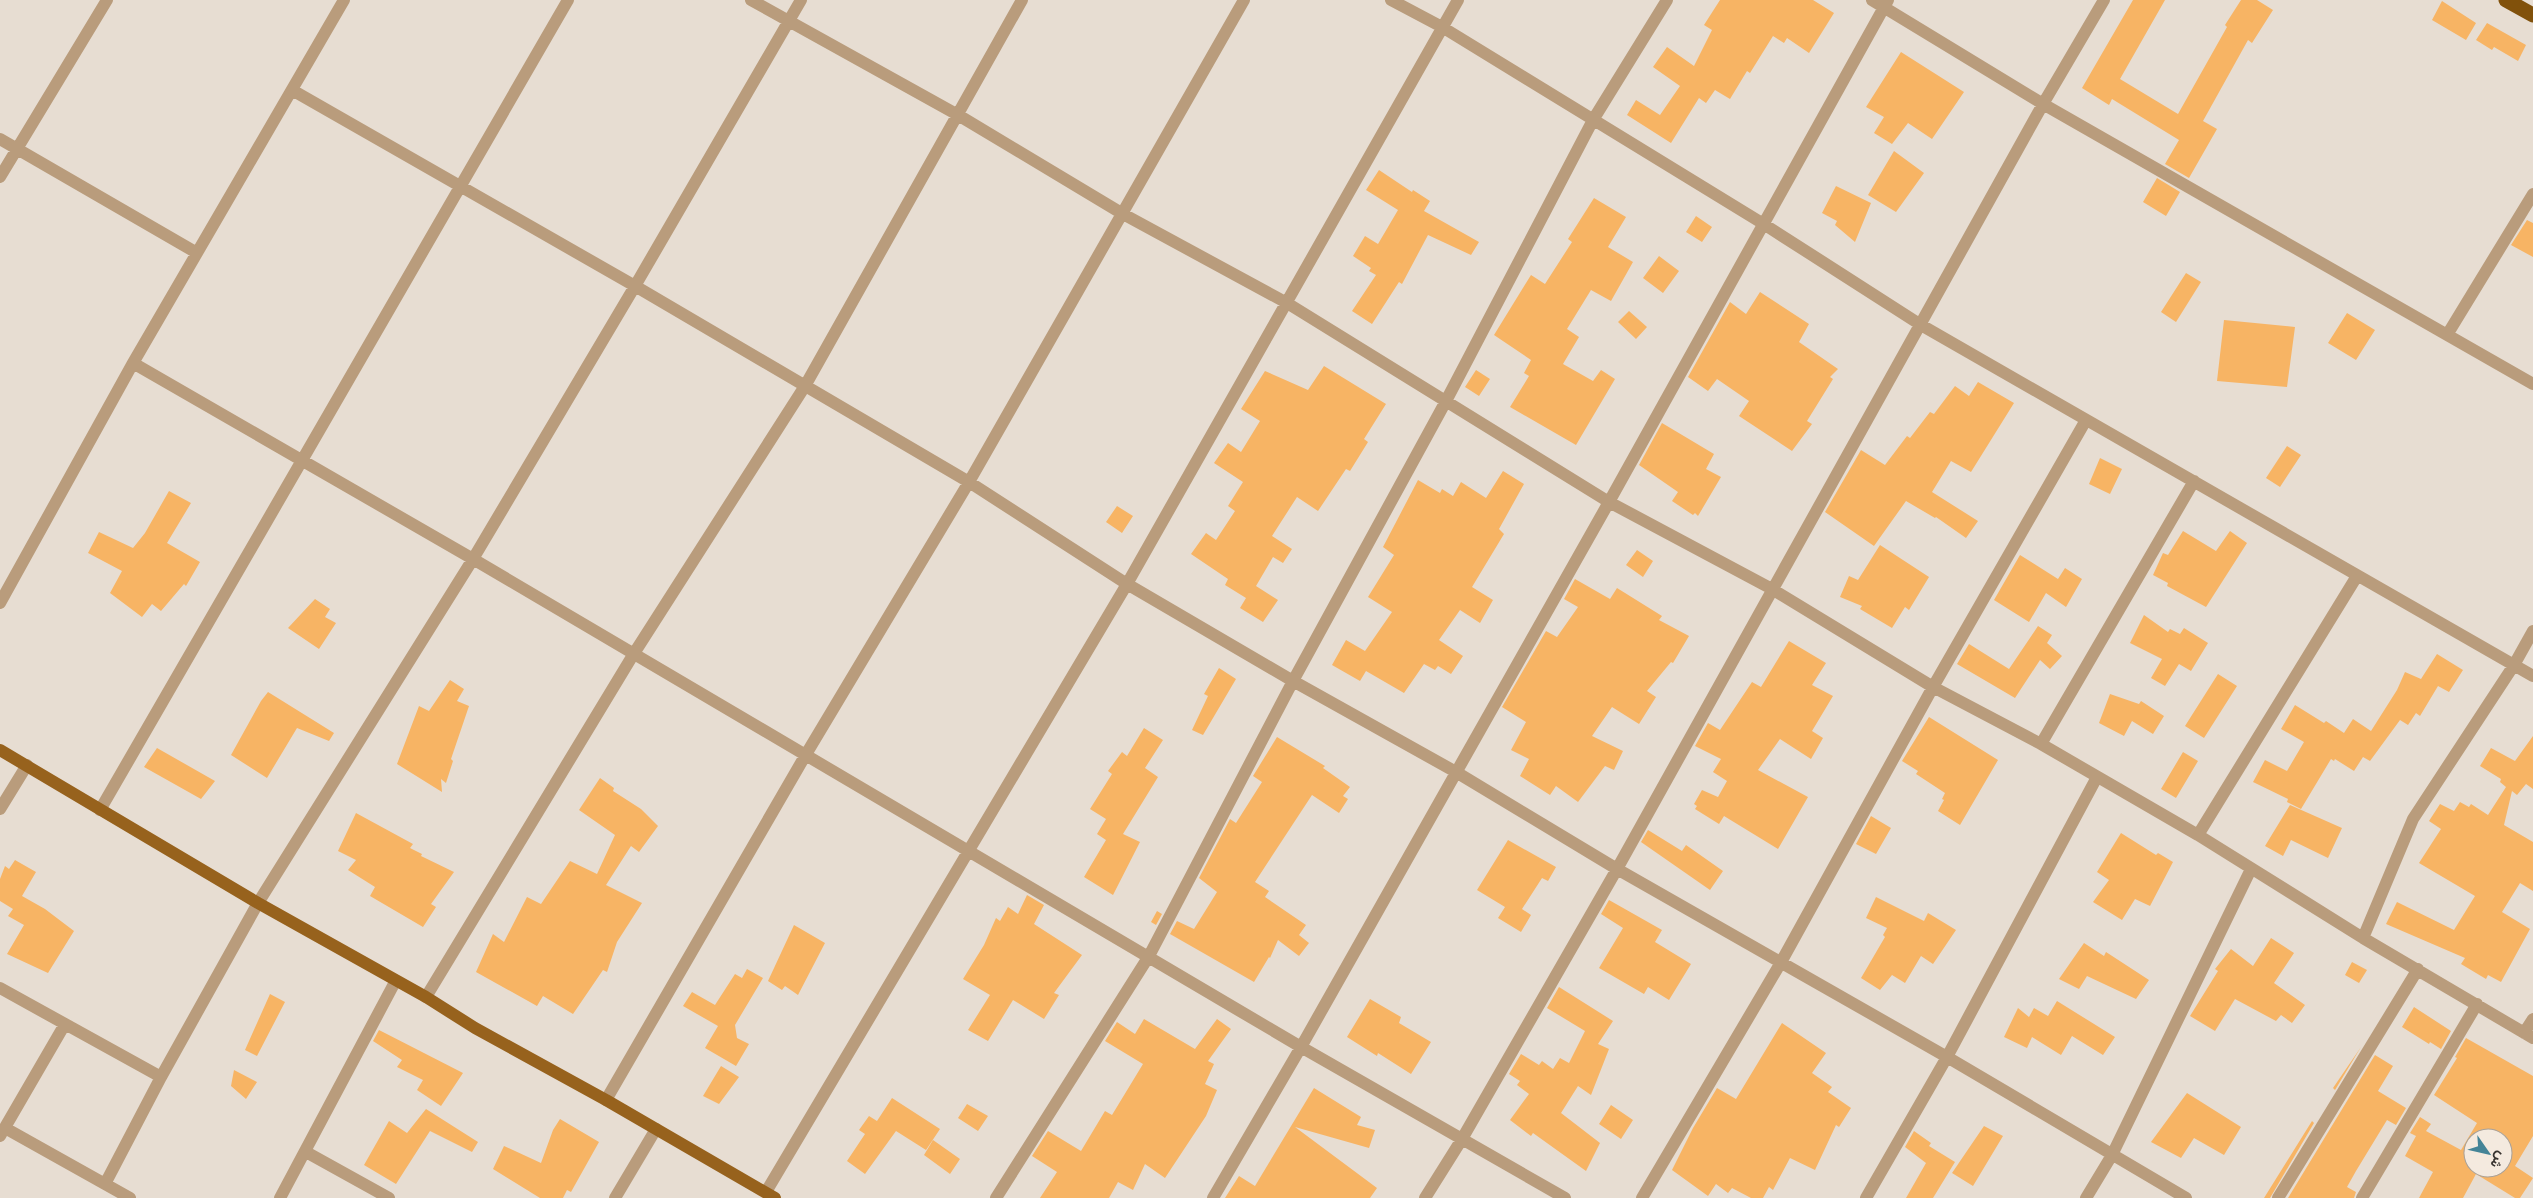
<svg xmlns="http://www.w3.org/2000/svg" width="2533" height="1198" viewBox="0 0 2533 1198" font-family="'Varela Round',Vazirmatn,sans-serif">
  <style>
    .building { fill: #f7b464; fill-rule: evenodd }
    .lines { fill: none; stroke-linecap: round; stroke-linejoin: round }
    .minor { stroke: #b99c7c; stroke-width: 12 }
    .major { stroke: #97621d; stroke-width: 12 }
    .highway { stroke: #81510b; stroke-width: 15 }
  </style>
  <rect width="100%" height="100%" fill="#e7ddd2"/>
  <!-- building -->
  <path class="building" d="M1720 0H1813L1834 13 1809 53 1787 38 1784 43 1773 36 1750 73 1747 71 1730 99 1715 90 1706 103 1699 98 1671 143 1627 115 1636 100 1660 115 1680 86 1653 67 1667 47 1694 66 1712 30 1704 25Z
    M2133 0H2165L2120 79 2178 114 2227 27 2225 25 2241 0H2257L2273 10 2252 43 2248 40 2203 121 2217 129 2189 178 2165 164 2179 140 2112 99 2109 105 2082 88Z
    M2442 1 2476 23 2466 40 2432 20Z
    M2487 23 2526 45 2518 61 2494 47 2492 50 2476 40Z
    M1901 52 1964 92 1932 139 1908 123 1892 144 1874 133 1884 117 1866 107Z
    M1894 151 1924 173 1896 212 1868 195Z
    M1379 170 1412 192 1413 190 1430 201 1424 211 1479 242 1471 255 1428 235 1402 284 1399 282 1372 324 1352 311 1376 275 1369 271 1371 268 1353 256 1365 236 1378 244 1398 210 1366 190Z
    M2157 178 2180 192 2166 216 2143 202Z
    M1836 186 1871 203 1855 242 1835 225 1837 221 1822 213Z
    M1594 198 1626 217 1608 247 1633 262 1611 301 1591 290 1567 329 1579 337 1563 364 1593 381 1601 370 1615 379 1576 445 1510 407 1529 376 1524 373 1531 360 1494 335 1531 275 1545 284 1572 242 1568 239Z
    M1696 216 1712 227 1702 242 1686 232Z
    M2527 220 2533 223V257L2511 245Z
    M1659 256 1679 271 1663 293 1643 278Z
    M2186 273 2201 282 2176 322 2161 312Z
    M1760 292 1809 324 1799 342 1838 369 1830 377 1833 379 1807 421 1812 424 1792 451 1739 416 1749 401 1717 379 1708 391 1688 377 1730 302 1746 314Z
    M1629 311 1647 327 1636 339 1618 322Z
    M2347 313 2375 330 2356 360 2328 343Z
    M2224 320 2295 327 2287 387 2217 381Z
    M1324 366 1386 404 1364 439 1368 442 1350 471 1346 469 1318 511 1297 497 1272 536 1292 549 1283 563 1273 557 1256 586 1278 600 1263 622 1240 608 1246 598 1225 585 1228 579 1191 554 1206 533 1216 540 1235 511 1228 506 1243 482 1214 463 1228 443 1241 452 1260 421 1241 409 1265 371 1308 390Z
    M1476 370 1490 379 1479 396 1465 387Z
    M1978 382 2014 403 1971 472 1951 461 1932 492 1978 521 1966 538 1936 517 1935 518 1906 501 1874 546 1825 512 1861 450 1885 465 1907 436 1910 438 1930 412 1934 414 1955 386 1969 396Z
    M1662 423 1714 454 1706 469 1721 477 1698 516 1695 513 1693 515 1672 501 1678 492 1639 465Z
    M2287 446 2301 455 2280 487 2266 478Z
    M2100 458 2122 469 2110 494 2089 484Z
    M1503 471 1524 484 1499 529 1504 534 1472 587 1493 600 1480 623 1460 610 1439 640 1463 656 1451 674 1438 666 1435 670 1424 664 1404 693 1366 671 1360 681 1332 665 1346 640 1365 651 1392 612 1368 597 1394 555 1383 547 1418 480 1440 493 1442 489 1453 496 1461 482 1486 498Z
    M169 491 191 503 167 543 200 562 186 586 184 584 161 611 152 604 142 617 110 593 122 571 88 553 99 532 133 548 145 533Z
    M1117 506 1133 516 1122 533 1106 522Z
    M2183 531 2216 551 2230 531 2247 543 2206 607 2167 586 2168 583 2153 575 2163 553 2168 555Z
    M1880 545 1929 577 1909 610 1905 607 1892 628 1860 609 1862 606 1840 597 1849 576 1858 580Z
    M1637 550 1653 561 1643 577 1626 565Z
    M2020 555 2058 579 2065 568 2082 579 2066 607 2046 593 2029 622 1994 600Z
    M1575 579 1610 599 1617 588 1662 616 1659 620 1689 636 1673 663 1671 662 1647 691 1656 697 1639 724 1612 707 1592 736 1623 751 1614 770 1605 766 1578 802 1556 786 1550 795 1520 776 1529 759 1511 750 1526 722 1502 707 1546 631 1557 637 1578 607 1564 599Z
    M315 599 330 609 325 617 336 623 319 649 288 628Z
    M2144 615 2168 632 2170 629 2180 634 2184 628 2208 643 2191 671 2179 664 2165 686 2151 678 2162 659 2130 643Z
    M2038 626 2052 635 2047 643 2062 656 2050 669 2040 660 2015 698 1957 664 1969 644 2009 669Z
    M1789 641 1826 663 1812 685 1833 696 1812 731 1823 738 1811 759 1780 739 1758 770 1808 797 1778 849 1724 816 1719 824 1695 809 1697 806 1694 804 1702 790 1718 797 1727 781 1713 772 1721 759 1695 746 1708 723 1720 730 1752 682 1761 687Z
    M2437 654 2463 670 2449 692 2438 686 2420 716 2416 713 2408 725 2400 720 2370 761 2363 757 2354 771 2335 759 2334 761 2331 759 2301 809 2287 802 2288 799 2253 782 2265 760 2287 771 2304 742 2281 729 2295 705 2324 723 2326 721 2344 733 2353 719 2371 731 2397 690 2405 672 2421 679Z
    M1219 668 1236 679 1203 735 1192 730 1208 696 1204 694Z
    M2218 674 2237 686 2204 738 2185 726Z
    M450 680 464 689 457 701 469 706 451 759 453 761 446 783 441 779 442 792 397 764 419 706 429 711Z
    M268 692 334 733 329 741 297 728 267 778 231 755 261 701Z
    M2110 694 2139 704 2141 701 2164 716 2153 734 2132 721 2124 736 2099 723Z
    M1929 717 1998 760 1960 825 1938 811 1944 800 1942 799 1945 793 1916 774 1918 771 1902 761Z
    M1144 728 1163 740 1145 768 1158 777 1123 834 1140 842 1113 895 1084 877 1106 840 1097 834 1106 819 1090 809 1112 774 1108 771 1122 752 1127 756Z
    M2533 736V789L2526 784 2517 795 2512 791 2504 825 2533 842V891L2520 883 2502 912 2530 929 2501 982 2488 975 2486 979 2461 964 2465 958 2386 924 2397 902 2454 930 2475 896 2419 863 2441 829 2429 821 2440 804 2454 811 2460 802 2469 807 2471 804 2488 815 2506 787 2500 782 2501 779 2480 766 2491 748 2515 761Z
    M1277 737 1325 766 1323 768 1350 787 1343 796 1348 799 1339 813 1312 795 1255 882 1269 891 1265 897 1306 925 1299 935 1309 943 1299 956 1278 940 1270 958 1269 957 1254 982 1170 934 1177 921 1194 929 1217 892 1199 878 1230 819 1236 823 1262 782 1253 776Z
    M157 748 215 781 201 799 144 767Z
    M2183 752 2198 761 2176 798 2161 789Z
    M600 778 614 788 613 791 641 809 658 826 639 852 631 846 606 885 642 903 617 942 607 972 603 970 573 1014 543 996 537 1006 476 972 493 934 504 942 527 897 541 904 570 861 597 874 615 835 579 810Z
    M2290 805 2342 828 2328 858 2291 840 2283 856 2265 846Z
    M356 813 413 844 410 848 422 854 421 856 454 872 431 904 436 907 423 927 370 896 375 887 348 870 356 860 338 851Z
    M1871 816 1891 828 1876 854 1856 844Z
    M1648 830 1682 851 1686 845 1723 871 1710 890 1641 842Z
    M2121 833 2156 855 2158 853 2173 862 2150 906 2135 899 2122 920 2093 902 2109 880 2097 872Z
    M1508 840 1556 867 1548 881 1542 878 1522 909 1531 915 1521 932 1498 918 1505 907 1477 890Z
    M15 860 36 872 22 896 45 909 74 931 48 973 7 954 24 925 8 916 13 909 0 901V879L5 866 9 869Z
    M1027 895 1044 905 1034 924 1082 955 1054 993 1059 995 1044 1019 1013 1000 988 1041 968 1030 990 995 963 979 984 945 996 918 1000 921 1008 907 1018 914Z
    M1876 897 1924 921 1928 913 1956 930 1933 964 1921 956 1905 983 1892 975 1880 990 1861 978 1885 937 1883 935 1887 928 1866 918Z
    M1609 900 1662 930 1655 942 1691 964 1669 1000 1648 987 1644 994 1599 968 1623 928 1601 914Z
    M1157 911 1162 914 1156 925 1151 922Z
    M794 925 825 943 798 995 785 986 782 990 768 981Z
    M2271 938 2294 953 2274 983 2305 1005 2292 1023 2281 1015 2276 1021 2235 999 2215 1031 2190 1016 2218 971 2215 969 2231 949 2253 966Z
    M2084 943 2104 956 2106 952 2149 980 2136 999 2087 976 2079 989 2059 979Z
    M2352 962 2367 970 2359 983 2345 975Z
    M747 969 763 978 735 1025 737 1038 749 1044 736 1066 705 1048 718 1026 683 1006 692 992 715 1005 735 974 742 978Z
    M1559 987 1613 1021 1598 1044 1609 1049 1591 1095 1578 1086 1561 1113 1600 1143 1586 1171 1533 1133 1531 1136 1510 1120 1529 1094 1517 1085 1520 1081 1509 1074 1521 1054 1539 1065 1542 1061 1553 1069 1560 1058 1569 1063 1585 1031 1547 1008Z
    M270 994 285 1002 257 1056 245 1050Z
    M1370 999 1401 1017 1399 1023 1431 1042 1411 1074 1378 1053 1377 1056 1347 1037Z
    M2057 1001 2115 1037 2103 1055 2072 1036 2061 1055 2032 1037 2027 1048 2004 1037 2018 1008 2029 1017 2034 1008 2048 1016Z
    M2414 1007 2451 1031 2441 1049 2430 1042 2429 1044 2402 1027Z
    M1144 1019 1195 1049 1217 1019 1231 1029 1208 1061 1214 1064 1205 1084 1217 1090 1206 1116 1165 1178 1145 1164 1133 1190 1118 1182 1109 1198H1040L1057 1172 1032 1156 1048 1131 1081 1151 1105 1111 1112 1115 1143 1064 1105 1041 1117 1022 1135 1034Z
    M1782 1023 1826 1053 1812 1073 1832 1087 1828 1092 1851 1108 1839 1127 1836 1125 1815 1170 1790 1158 1773 1190 1769 1187 1763 1198H1751L1732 1188 1728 1193 1716 1184 1708 1196 1672 1170 1693 1128 1717 1088 1736 1099Z
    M379 1030 463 1073 441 1106 417 1090 423 1080 397 1067 402 1060 373 1041Z
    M2466 1038 2533 1076V1136L2515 1166 2533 1178 2520 1198H2515L2476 1174 2463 1198H2419L2433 1172 2405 1156 2416 1136 2410 1133 2420 1117 2431 1124 2426 1131 2461 1150 2477 1123 2434 1095 2457 1058 2455 1057ZM2473 1138H2503V1168H2473Z
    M2361 1047 2335 1090 2333 1088Z
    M2375 1055 2393 1066 2378 1091 2406 1108 2396 1125 2387 1120 2356 1171 2347 1187 2356 1192 2354 1198H2288Z
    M721 1066 739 1077 719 1104 703 1096Z
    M234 1070 257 1082 246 1099 231 1086Z
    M1314 1088 1361 1117 1357 1125 1375 1130 1369 1148 1295 1127 1377 1188 1370 1198H1225L1239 1176 1255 1186Z
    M2187 1093 2241 1127 2224 1155 2194 1138 2181 1158 2151 1142Z
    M892 1098 940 1129 926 1150 896 1131 865 1174 847 1161 865 1134 859 1130 869 1116 877 1121Z
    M967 1104 988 1116 978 1131 958 1118Z
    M1611 1105 1633 1120 1621 1139 1599 1124Z
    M426 1109 478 1142 472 1152 430 1131 396 1184 364 1165 389 1121 407 1133Z
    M560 1119 599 1142 571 1192 567 1190 563 1198H540L493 1169 504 1146 541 1163 553 1130Z
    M2312 1121 2314 1123 2270 1198H2264Z
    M1984 1126 2003 1136 1973 1186 1952 1173Z
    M1914 1131 1931 1143 1929 1146 1955 1162 1933 1198H1906L1926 1163 1905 1147Z
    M933 1140 960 1159 950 1174 924 1155Z"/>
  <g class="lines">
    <!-- minor -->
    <path class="minor" d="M751 0 958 115 1123 214 1287 303 1609 502 1772 589 1933 687 2041 744 2198 835 2363 938 2533 1038
      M1391 0 1442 27 1762 223 1921 325 2533 676
      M1872 0 2043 104 2533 384
      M292 90 635 286 969 482 1127 584 1293 681 1456 772 1617 869 1947 1057 2186 1198
      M0 139 197 253
      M0 177 107 0
      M2447 335 2533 194
      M133 363 473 559 1301 1047 1565 1198
      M0 603 133 363 344 0
      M2041 744 2194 481
      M0 809 27 765
      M100 810 568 0
      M2198 835 2357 576
      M2363 938 2413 819 2514 665 2533 631
      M0 988 161 1077
      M426 997 633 655 805 386 1022 0
      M2524 1033 2533 1019
      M606 1100 805 756 969 482 1244 0
      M5 1128 130 1198
      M0 1136 65 1024
      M306 1152 389 1198
      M105 1184 161 1077 258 903 473 559 635 286 801 0
      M766 1192 1127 584 1458 0
      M280 1198 395 982
      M615 1198 656 1129
      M996 1198 1149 956 1293 681 1446 401 1593 120 1667 0
      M1213 1198 1301 1047 1609 502 1888 0
      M1425 1198 1462 1139 1617 869 2043 104 2104 0
      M1642 1198 1780 964 1933 687 2086 420
      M1866 1198 1947 1057 2097 777
      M2086 1198 2112 1155 2251 869
      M2278 1198 2418 969
      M2362 1198 2477 1004"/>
    <!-- major -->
    <path class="major" d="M0 750 258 903 426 997 475 1028 606 1100 775 1198"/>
    <!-- highway -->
    <path class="highway" d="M2506 0 2533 15"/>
  </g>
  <!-- north arrow -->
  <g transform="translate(2488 1153) rotate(124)"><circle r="24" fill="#f4eadf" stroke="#a8a199"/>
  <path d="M0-4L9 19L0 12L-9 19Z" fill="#448497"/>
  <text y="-8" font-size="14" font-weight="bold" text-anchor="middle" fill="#37332f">ش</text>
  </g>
</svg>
